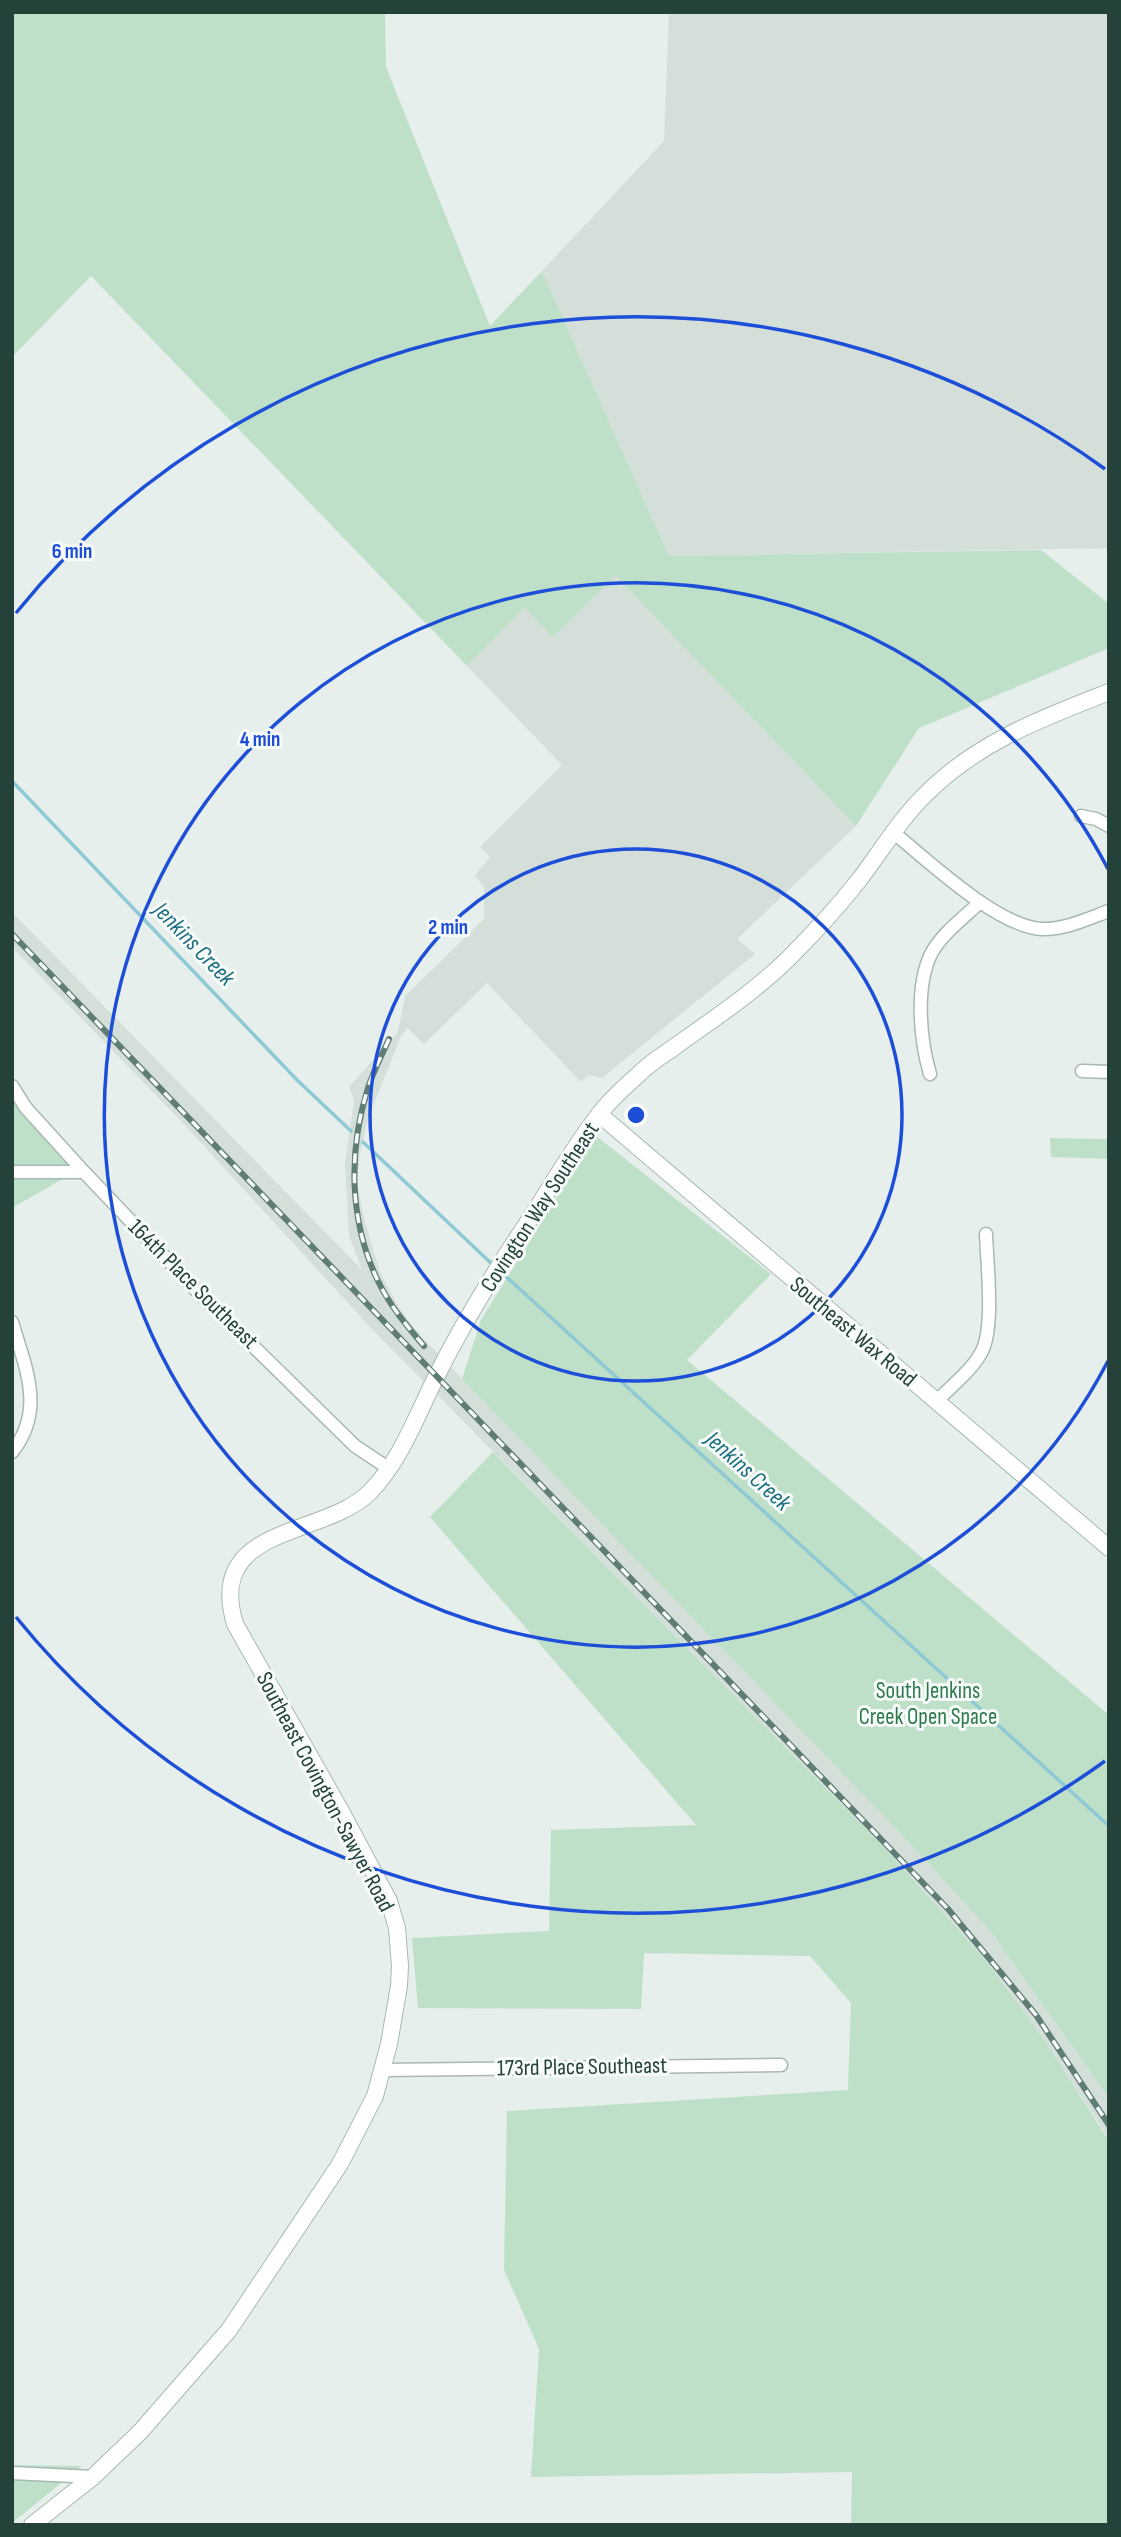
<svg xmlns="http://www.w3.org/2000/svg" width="1121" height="2537" viewBox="0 0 1121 2537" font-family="'Sofia Sans Condensed',sans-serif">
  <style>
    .built { fill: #d4dfda }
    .green { fill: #bfe0c8 }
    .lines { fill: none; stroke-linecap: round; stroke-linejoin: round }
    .stream { stroke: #8ec9d4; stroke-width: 3.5 }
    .minor-casing { stroke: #a8b8b2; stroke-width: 15 }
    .tertiary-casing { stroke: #a8b8b2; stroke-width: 18 }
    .minor { stroke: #fff; stroke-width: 12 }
    .tertiary { stroke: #fff; stroke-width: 16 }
    .rail-casing { stroke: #5f7d75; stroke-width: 6 }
    .rail { stroke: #f7fbf9; stroke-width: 3.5; stroke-dasharray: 10; stroke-linecap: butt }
    .ring { fill: none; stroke: #1d4ed8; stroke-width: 3.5 }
    .labels { text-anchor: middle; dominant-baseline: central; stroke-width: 6; stroke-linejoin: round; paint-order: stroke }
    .street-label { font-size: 23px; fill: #24423a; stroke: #f7fbf9 }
    .park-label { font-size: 23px; fill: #2d7a4b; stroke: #f7fbf9 }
    .water-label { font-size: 24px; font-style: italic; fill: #1c6f80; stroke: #f7fbf9 }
    .centre { fill: #1d4ed8; stroke: #f7fbf9; stroke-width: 3.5 }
    .ring-label { font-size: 21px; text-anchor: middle; font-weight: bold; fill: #1d4ed8; stroke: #f7fbf9; stroke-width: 6; stroke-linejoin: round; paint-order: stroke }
  </style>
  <rect width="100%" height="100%" fill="#e6efeb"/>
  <!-- built -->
  <path class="built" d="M669 12H1109V548L669 556 542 271 664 141Z
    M616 576 856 826 737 939 755 954 602 1078 588 1075 581 1082 487 983 424 1044 408 1028 401 1036 369 1116 360 1152 357 1185 365 1222 380 1272 399 1308 420 1335 884 1816 988 1928 1109 2098V2139L1046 2042 984 1958 880 1843 371 1328 180 1120 12 947V912L362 1270 349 1236 345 1163 354 1101 349 1087 398 1032 405 996 484 919V888L475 875 490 857 480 847 562 765 467 666 525 607 553 636Z"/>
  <!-- green -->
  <path class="green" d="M12 12H385L386 67 490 326 542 271 669 556 1041 550 1109 604V648L919 728 856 826 616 576 553 637 525 607 467 666 91 276 12 357Z
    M12 1080 75 1172 12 1208Z
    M595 1135 771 1274 687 1360 1109 1715V2098L988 1928 884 1816 462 1379 481 1320Z
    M1050 1138 1109 1139V1159L1051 1157Z
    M493 1452 880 1843 984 1958 1046 2042 1109 2141V2525H851L852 2472 531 2477 539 2349 504 2270 507 2111 848 2090 851 2003 810 1956 644 1953 641 2009 418 2008 412 1938 549 1931 551 1830 696 1825 430 1517Z
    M12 2465 82 2466 12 2523Z"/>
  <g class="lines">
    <!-- stream -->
    <path class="stream" d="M12 781 297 1080 351 1131
      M363 1142 494 1266
      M502 1273 1109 1826"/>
    <!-- minor casing -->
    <g class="minor-casing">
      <path id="minor" d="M1081 816 1096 819 1109 826
        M893 832C928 861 997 926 1041 929 1064 930 1087 919 1109 911
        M1082 1071 1109 1072
        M930 1074C920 1040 915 987 931 954 941 934 965 917 980 902
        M12 1086 26 1108 84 1172 198 1292 355 1446 388 1468
        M12 1172H84
        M12 1322C25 1367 46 1410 12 1452
        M936 1402C951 1386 974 1369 983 1349 994 1323 987 1263 986 1234
        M383 2070 781 2065
        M12 2473 93 2477"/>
    </g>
    <!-- tertiary casing -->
    <g class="tertiary-casing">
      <path id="tertiary" d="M599 1114 1109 1548
        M32 2525 93 2477 140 2432 229 2330 340 2164 375 2096 389 2044 399 1986 400 1966 397 1928 389 1901 342 1813 235 1624C205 1524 324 1538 370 1492 401 1460 417 1415 436 1377 463 1323 495 1271 528 1222 551 1187 572 1149 598 1116 609 1100 626 1086 640 1073 651 1062 665 1054 677 1045 715 1018 754 992 788 959 813 934 837 908 859 880 882 850 901 817 929 791 980 741 1043 718 1109 692"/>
    </g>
    <!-- minor -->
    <use href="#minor" class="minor"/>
    <!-- tertiary -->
    <use href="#tertiary" class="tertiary"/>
    <!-- rail casing -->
    <g class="rail-casing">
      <path id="rail" d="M12 934 948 1909 1036 2015 1109 2125
        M389 1039C382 1055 373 1072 368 1088 348 1151 349 1221 378 1281 390 1306 407 1326 424 1346"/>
    </g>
    <!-- rail -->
    <use href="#rail" class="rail"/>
  </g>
  <!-- distance rings -->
  <g class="ring">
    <circle cx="636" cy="1115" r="266"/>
    <path d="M1108 1361A532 532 0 1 1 1108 869"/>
    <path d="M1105 1761A798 798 0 0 1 16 1617M16 613A798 798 0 0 1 1105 469"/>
  </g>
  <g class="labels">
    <!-- street labels -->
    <g class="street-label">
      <text transform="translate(540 1207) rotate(-57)">Covington Way Southeast</text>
      <text transform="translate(193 1284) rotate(45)">164th Place Southeast</text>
      <text transform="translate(853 1332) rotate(40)">Southeast Wax Road</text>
      <text transform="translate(325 1792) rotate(62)">Southeast Covington-Sawyer Road</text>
      <text transform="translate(582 2067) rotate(-1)">173rd Place Southeast</text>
    </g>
    <!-- park labels -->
    <g class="park-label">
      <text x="928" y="1691">South Jenkins<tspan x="928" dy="26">Creek Open Space</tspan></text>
    </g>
    <!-- water labels -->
    <g class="water-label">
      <text transform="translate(194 944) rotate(46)">Jenkins Creek</text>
      <text transform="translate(748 1471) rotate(42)">Jenkins Creek</text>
    </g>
  </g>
  <circle cx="636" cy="1115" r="10" class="centre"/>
  <g class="ring-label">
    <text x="72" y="558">6 min</text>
    <text x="260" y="746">4 min</text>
    <text x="448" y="934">2 min</text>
  </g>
  <!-- border -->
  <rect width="1121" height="2537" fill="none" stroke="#24423a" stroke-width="28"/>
</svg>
